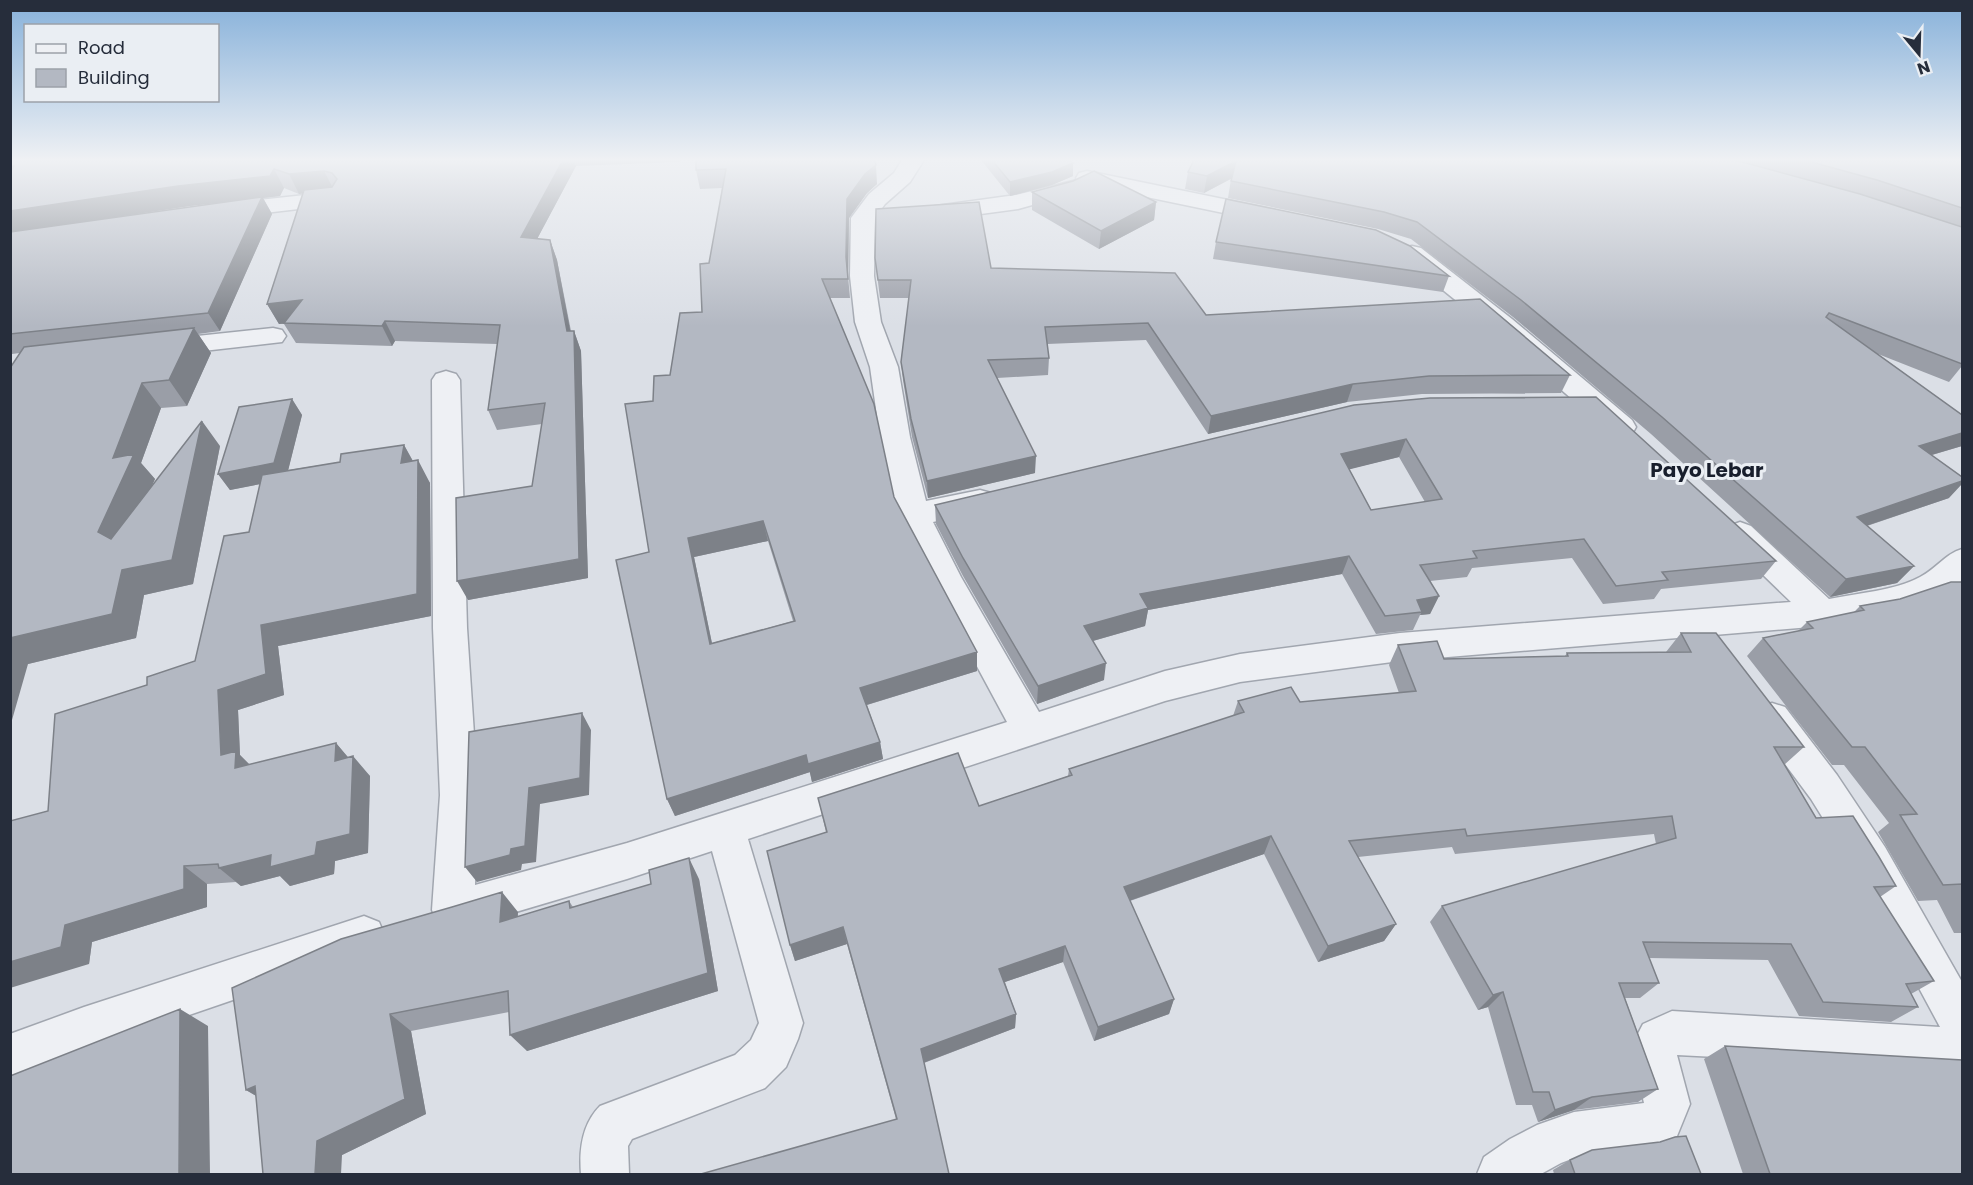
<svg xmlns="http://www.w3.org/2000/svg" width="1973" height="1185" viewBox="0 0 1973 1185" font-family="Poppins,sans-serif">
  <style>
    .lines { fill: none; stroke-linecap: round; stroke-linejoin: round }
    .minor-casing { stroke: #a1a6af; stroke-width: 3 }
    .minor { fill: #eef0f4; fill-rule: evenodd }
    .wall { fill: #9a9ea7; fill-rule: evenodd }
    .shaded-wall { fill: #7d8188 }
    .building { fill: #b3b8c2; stroke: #7d8188; stroke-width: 1.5; fill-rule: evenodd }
    .labels { text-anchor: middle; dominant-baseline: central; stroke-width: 6; stroke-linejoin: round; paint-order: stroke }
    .quarter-label { font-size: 20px; font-weight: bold; fill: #181e2c; stroke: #eaeef3 }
  </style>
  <rect width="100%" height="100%" fill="#dbdfe6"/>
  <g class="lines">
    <!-- minor casing -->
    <g class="minor-casing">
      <path id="minor" d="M902 160H924L910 182 885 204 875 218 874 276 881 322 898 367 910 437 926 501 980 490 991 493 995 501 991 509 933 522 961 577 1039 712 1165 671 1240 654 1400 633 1791 602 1729 542 1724 534 1729 526 1740 522 1751 526 1829 599C1858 593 1894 591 1920 577 1936 569 1945 554 1962 549V581L1944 595 1923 604 1823 626 1400 661 1240 682 1165 701 748 839 803 1023 798 1039 786 1067 765 1088 632 1139 628 1146 629 1174H581C579 1150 582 1124 600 1106L735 1055 751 1040 759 1023 712 851 627 879 462 928 453 930 438 924 432 910 440 795 433 628 432 380 436 374 446 371 456 374 460 380 467 628 478 795 475 885 627 843 1007 722 931 581 898 515 880 437 870 367 855 322 850 276 851 218 869 194 894 173Z
        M1087 171 1267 208 1275 210 1279 215 1275 220 1267 222 1084 184 1085 186 1082 191 1018 209 936 220 928 218 924 213 928 208 936 206 1016 195 1077 180 1076 178 1079 173Z
        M333 192 341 194 344 199 341 204 223 218 215 216 211 211 215 206 223 204Z
        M1412 246 1421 248 1512 319 1632 420 1636 427 1632 434 1622 437 1612 434 1494 331 1403 258 1400 253 1403 248Z
        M273 328 282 330 286 336 282 342 159 356 150 354 146 348 150 342 159 340Z
        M1772 703 1785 707 1837 775 1885 847 1962 982V1073L1816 1062 1677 1055 1690 1104 1677 1136 1640 1151 1574 1158 1561 1163 1541 1174H1477L1484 1157 1510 1139 1537 1125 1574 1112 1644 1103 1631 1047 1643 1024 1672 1011 1940 1027 1857 873 1811 799 1759 729 1754 718 1759 707Z
        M364 916 379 922 385 936 379 950 84 1051 10 1079V1034L84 1007Z"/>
    </g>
    <!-- minor -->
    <use href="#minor" class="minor"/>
  </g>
  <!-- wall -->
  <path class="wall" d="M10 160H681L680 162 576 166 537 239 550 240 557 260 571 331H574L581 351 588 578 468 600 532 486 542 424 497 430 488 410 497 344 395 341 392 346 296 343 284 324H279L267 304 303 193 299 194 284 188 280 196 263 198 272 214 220 331 198 334 211 353 187 406 161 408 141 463 155 479 150 489 220 446 193 584 144 595 136 638 28 664 20 353 12 354 10 352ZM241 200 90 221 190 206Z
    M696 160 877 184 867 193 849 218 848 276 850 298H830L894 497 977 671 867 705 880 742 883 759 812 782 810 772 675 816 667 799 649 552 653 401 670 375 702 312 722 188 700 189 696 170ZM768 541 793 621 712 643 694 557Z
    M981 160H1069L1073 163V176L1052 185 1010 196Z
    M1194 160H1962V366L1949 382 1878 354 1962 415V446L1932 455 1949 498 1867 526 1914 566 1897 583 1830 597 1651 434 1513 317 1411 239 1378 229 1228 198 1231 179 1204 193 1185 189 1188 172Z
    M1032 192 1156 202 1154 220 1099 249 1032 210Z
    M1216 242 1449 276 1443 292 1213 259Z
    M875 258 991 268 1206 315 1570 375 1561 393 1422 394 1347 402 1208 434 1146 340 1047 344 1049 358 1048 375 997 378 1035 473 928 498 912 437 903 380 901 362 909 298H880Z
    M292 399 302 415 288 470 340 462 404 445 413 461 430 483 431 616 278 646 284 695 238 710 240 755 250 765 336 743 348 758 370 776 368 853 335 861 334 874 290 886 280 876 241 886 236 882 207 884V907L92 942 89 964 48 811 147 685 195 661 249 532 260 484 230 490 218 474Z
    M1354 405 1776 561 1761 579 1661 589 1654 599 1603 604 1572 558 1472 568 1467 577 1430 581 1439 596 1430 614 1420 615 1413 630 1376 634 1342 574 1148 610 1145 626 1093 641 1104 680 1037 704 963 576 936 524 935 505ZM1399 457 1425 502 1371 510 1349 469Z
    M1962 582V933H1954L1937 900 1918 901 1878 832 1889 823 1844 765H1832L1747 656 1763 638 1798 631 1807 622 1853 613 1860 606 1900 599Z
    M1681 633 1804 747 1784 765 1816 818 1896 886 1880 897 1934 981 1911 994 1918 1007 1891 1022 1799 1016 1768 960 1649 958 1659 983 1640 998H1625L1658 1089 1638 1102 1574 1110 1538 1122 1532 1105H1516L1488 1007 1478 1010 1430 922 1442 906 1656 844 1654 834 1455 854 1452 847 1358 857 1396 924 1384 941 1318 962 1264 854 1130 901 1174 999 1169 1014 1094 1041 1063 962 1005 982 1016 1014 1015 1028 924 1063 896 1119 847 944 795 961 790 945 826 832 818 798 979 806 1068 776 1069 769 1233 716 1238 701 1300 702 1399 693 1389 665 1398 645 1444 659 1565 656 1567 653 1666 652Z
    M699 879 718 991 527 1051 509 1012 411 1031 426 1114 342 1155 256 1096 246 1090 518 912V917L569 901 573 907Z
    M1725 1046 1962 1174H1743L1704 1059Z
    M1570 1160 1701 1174H1554L1553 1170Z"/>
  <!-- shaded-wall -->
  <path class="shaded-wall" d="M563 160H574L576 166 528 256 521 237Z
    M1236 161 1232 178 1204 193 1207 176Z
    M1073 163V176L1052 185 1010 196V182Z
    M876 165 877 184 867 193 849 218 848 276 846 257 847 199 865 174Z
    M274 169 284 188 280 196 263 198 272 214 220 331 208 313 262 198 190 206 10 233V211Z
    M324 171 334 190 299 194 289 174Z
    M1156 202 1154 220 1099 249 1101 231Z
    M550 240 557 260 574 351 567 331Z
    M302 300 313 320 279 324 267 304Z
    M385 321 395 341 392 346 382 326Z
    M194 328 211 353 187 406 169 380Z
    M574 331 581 351 588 578 468 600 457 581 579 559Z
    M142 383 161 408 141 463 155 479 120 556 98 532 113 458Z
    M1353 384 1347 402 1208 434 1211 416Z
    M292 399 302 415 286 479 230 490 218 474Z
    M202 421 220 446 193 584 144 595 136 638 28 664 10 727V638L122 570Z
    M1962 433V446L1904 463 1919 446Z
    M1406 439 1399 457 1335 473 1341 454Z
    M404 445 416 467 401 463Z
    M1036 456 1035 473 928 498 927 481Z
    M418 460 430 483 431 616 278 646 284 695 238 710 240 755 256 771 241 774 221 755 218 690 261 625Z
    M1962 481V484L1949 498 1842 534 1857 517Z
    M763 521 768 541 694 557 716 663 710 644 688 538Z
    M1349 556 1342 574 1148 610 1145 626 1082 644 1084 626 1140 594Z
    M1914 566 1897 583 1830 597 1846 579Z
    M1439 596 1430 614 1420 615 1422 612 1417 600Z
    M977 652V671L863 706 860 688Z
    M1106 663 1104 680 1037 704 1038 686Z
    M582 713 591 730 589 795 540 804 536 862 522 864 521 870 477 882 465 867 511 849 529 788Z
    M880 742 883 759 812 782 808 764Z
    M336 743 353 763V756L370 776 368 853 335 861 334 874 290 886 280 876 241 886 219 868 317 842 335 761Z
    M806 755 810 772 675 816 667 799Z
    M1271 836 1264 854 1120 904 1124 887Z
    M689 858 699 879 718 991 527 1051 510 1035Z
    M184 866 207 884V907L92 942 89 964 10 988V962L65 925Z
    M502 892 518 912 515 941 500 922Z
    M1396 924 1384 941 1318 962 1328 946Z
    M843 927 847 944 795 961 790 945Z
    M1065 946 1063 962 999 984V969Z
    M1503 992 1488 1007 1478 1010 1493 995Z
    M1174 999 1169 1014 1094 1041 1098 1027Z
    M180 1009 208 1026 210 1174H179Z
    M390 1014 411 1031 426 1114 342 1155 341 1174H315L317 1141Z
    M1016 1014 1015 1028 923 1063 921 1049Z
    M255 1086 272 1105 246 1090Z
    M1592 1097 1574 1110 1538 1122 1555 1110Z"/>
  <!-- building -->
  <path class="building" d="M10 160H563L521 237 550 240 567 331H574L579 559 457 581 456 498 532 486 545 403 488 410 500 325 385 321 382 326 284 323 302 300 267 304 304 190 332 187 337 179 332 173 324 171 289 174 274 169 270 176 178 186 10 211V173L14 166H10Z
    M696 160H875L876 165 865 174 847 199 846 257 848 279H822L874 404 894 497 977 652 860 688 880 742 808 764 806 755 667 799 616 560 649 552 625 404 653 401 654 376 670 375 680 313 702 312 700 264 709 263 726 169 696 170ZM763 521 795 621 710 644 688 538Z
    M992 160H1069L1073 163 1052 172 1010 182Z
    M1194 160H1735L1860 194 1962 227V364L1829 313 1826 317 1962 415V433L1919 446 1962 477V481L1857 517 1914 566 1846 579 1662 417 1521 300 1417 222 1384 212 1231 181 1236 161 1207 176 1188 172Z
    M1804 160H1962V208L1877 180Z
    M1094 171 1156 202 1101 231 1032 192 1073 181Z
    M262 197 208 313 10 334V232Z
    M1226 199 1376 230 1410 246 1449 276 1216 242Z
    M979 202 991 268 1175 273 1206 315 1480 299 1570 375 1429 376 1353 384 1211 416 1148 323 1045 327 1049 358 988 360 1036 456 927 481 911 419 901 362 911 280H878L875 258 876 209Z
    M194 328 169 380 142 383 113 458 134 454 98 532 111 539 202 421 172 560 122 570 112 614 10 638V368L24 347Z
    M1596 397 1776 561 1662 572 1668 580 1616 586 1584 539 1473 551 1477 558 1420 565 1439 596 1417 600 1422 612 1385 616 1349 556 1140 594 1148 608 1084 626 1106 663 1038 686 963 558 935 505 1354 405 1430 398ZM1406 439 1442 499 1371 510 1341 454Z
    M292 399 274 463 218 474 239 407Z
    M404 445 401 463 418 460 417 594 261 625 266 674 218 690 221 755 236 751 235 768 336 743 335 761 353 756 350 834 317 842 315 855 270 867 271 855 219 868 218 864 184 866V889L65 925 61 947 10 962V821L48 811 55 714 147 685V677L195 661 224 536 249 532 262 475 340 462 341 454Z
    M1951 582H1962V885V884L1943 885 1900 815 1917 814 1865 747H1852L1763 638 1813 628 1807 622 1864 610 1860 606 1900 599Z
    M1681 633H1716L1804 747H1774L1816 818 1853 816 1879 857 1896 886 1874 887 1934 981 1906 984 1918 1007 1823 1002 1791 944 1643 942 1659 983H1619L1658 1089 1592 1097 1555 1110 1549 1092H1533L1503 992 1493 995 1442 906 1676 838 1672 816 1467 836 1465 829 1349 841 1396 924 1328 946 1271 836 1124 887 1174 999 1098 1027 1065 946 999 969 1016 1014 921 1049 949 1174H701L897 1119 843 927 790 945 767 851 827 832 818 798 958 753 979 806 1072 775 1069 769 1244 712 1238 701 1291 687 1300 702 1416 691 1398 645 1437 641 1444 659 1568 656 1567 653 1691 652Z
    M582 713 580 778 529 788 525 846 511 849 510 855 465 867 469 732Z
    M689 858 708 973 510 1035 508 991 390 1014 405 1099 317 1141 315 1174H263L255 1086 246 1090 232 988 341 939 452 907 502 892 500 922 569 901 570 908 651 884 649 870Z
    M180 1009 179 1174H10V1076Z
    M1725 1046 1962 1060V1174H1770Z
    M1686 1136 1701 1174H1575L1570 1160 1592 1150 1660 1142 1675 1137Z"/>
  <!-- sky -->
  <linearGradient id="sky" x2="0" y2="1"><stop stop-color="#87b1da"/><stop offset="0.49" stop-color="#eff1f4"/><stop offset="1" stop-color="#eff1f4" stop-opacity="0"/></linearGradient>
  <rect width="1973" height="326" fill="url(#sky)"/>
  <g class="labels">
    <!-- quarter labels -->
    <g class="quarter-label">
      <text x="1707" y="470">Payo Lebar</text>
    </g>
  </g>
  <!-- border -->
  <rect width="1973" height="1185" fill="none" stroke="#262d3b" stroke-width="24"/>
  <!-- legend -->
  <rect x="24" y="24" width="195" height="78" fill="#eaeef3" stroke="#9ca1a9" stroke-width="1.5"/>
  <rect x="36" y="44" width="30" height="9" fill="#eef0f4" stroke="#9ca1a9" stroke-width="1.5"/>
  <text x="78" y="54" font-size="18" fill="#262d3b">Road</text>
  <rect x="36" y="69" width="30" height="18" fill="#b3b8c2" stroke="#9ca1a9" stroke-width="1.5"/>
  <text x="78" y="84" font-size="18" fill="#262d3b">Building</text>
  <!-- north arrow -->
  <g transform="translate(1919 54) rotate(161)" stroke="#eaeef3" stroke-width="4.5" paint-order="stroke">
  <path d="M0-4.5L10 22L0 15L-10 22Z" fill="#262d3b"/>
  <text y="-9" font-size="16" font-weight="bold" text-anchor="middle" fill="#262d3b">N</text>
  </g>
</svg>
